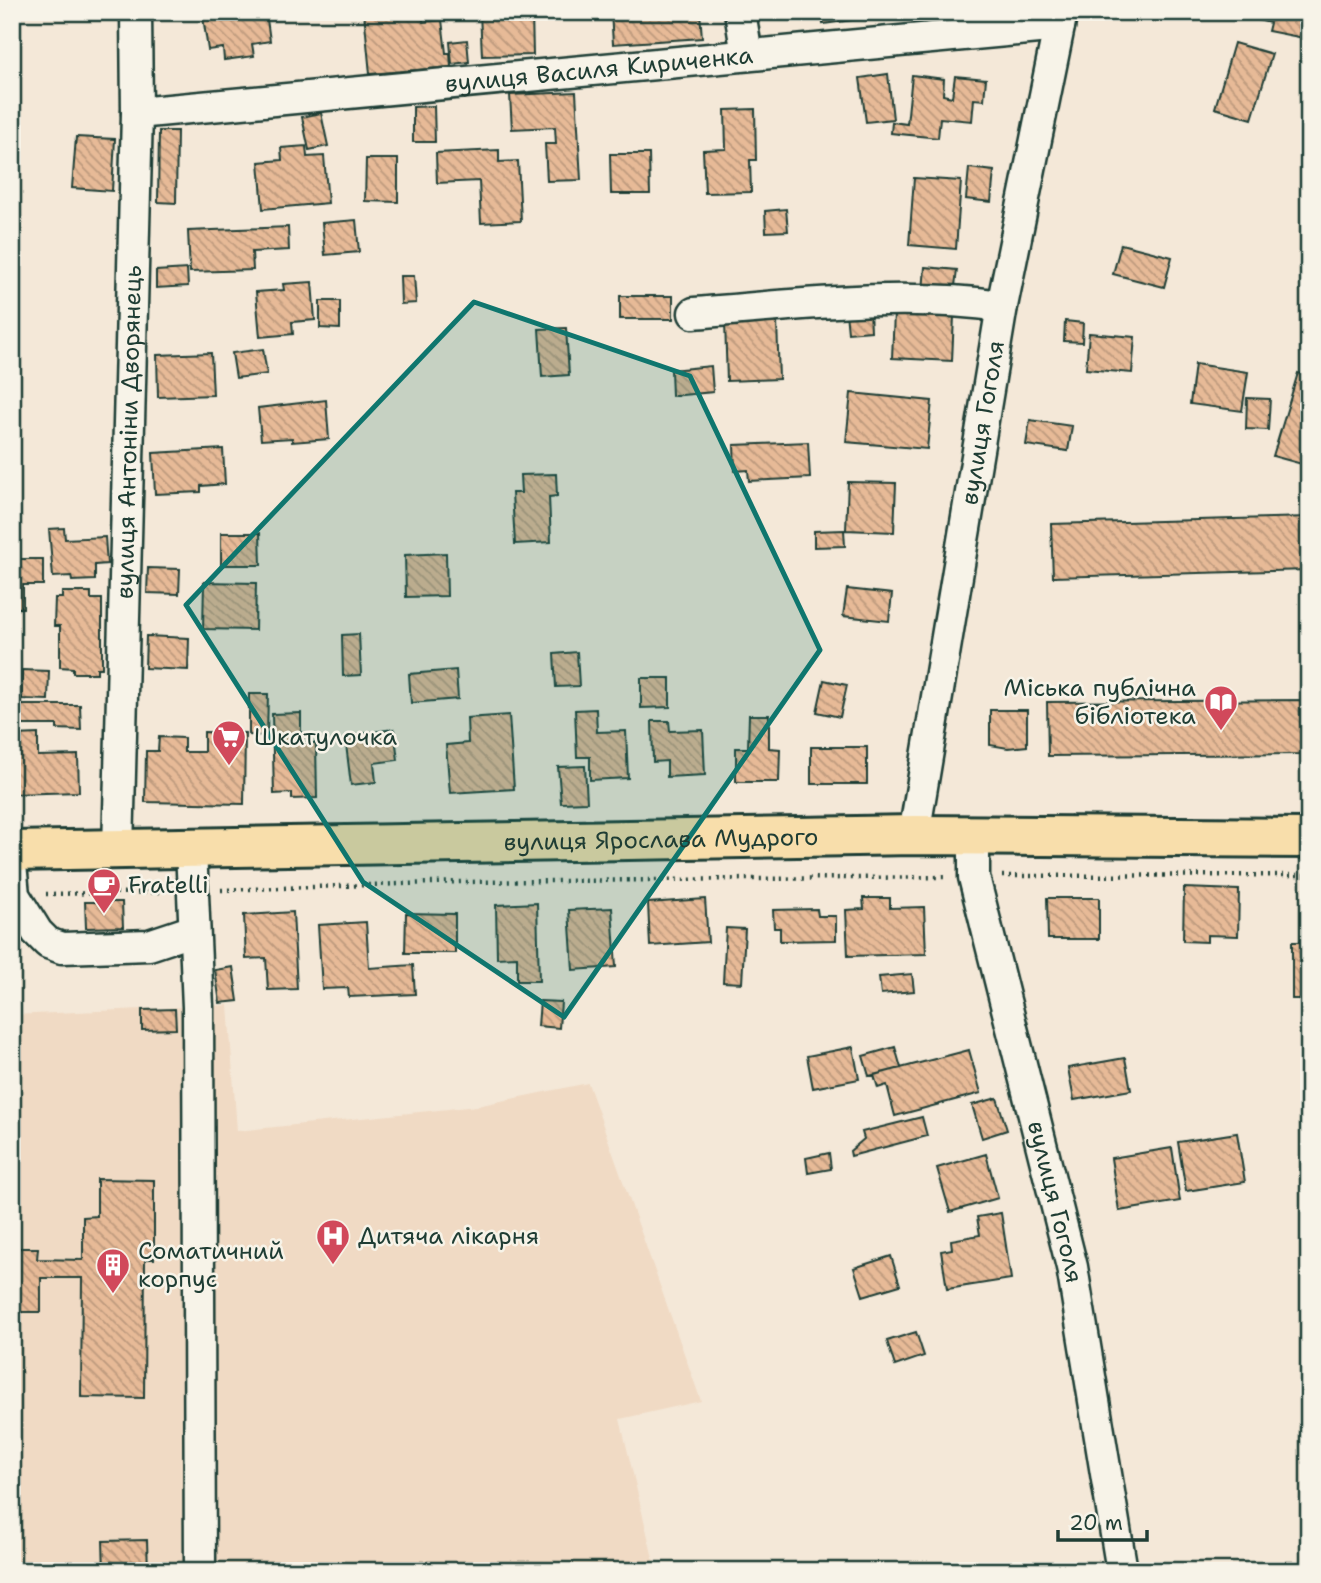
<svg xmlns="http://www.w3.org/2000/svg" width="1321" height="1583" viewBox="0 0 1321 1583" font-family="'Shantell Sans',sans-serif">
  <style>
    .built { fill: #f0dac4 }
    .building { fill: url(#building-back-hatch); stroke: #1f3d34; stroke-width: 2 }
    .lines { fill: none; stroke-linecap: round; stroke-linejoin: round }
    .minor-casing { stroke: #1f3d34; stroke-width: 35 }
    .major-casing { stroke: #1f3d34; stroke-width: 44 }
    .path { stroke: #1f3d34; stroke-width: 4.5; stroke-dasharray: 2 5; stroke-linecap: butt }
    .minor { stroke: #f7f3e8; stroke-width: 30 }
    .major { stroke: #f8deab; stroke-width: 38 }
    .marked { fill: #0f766e; fill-opacity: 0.2; stroke: #0f766e; stroke-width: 5; stroke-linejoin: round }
    .labels { text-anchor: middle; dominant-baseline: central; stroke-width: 5; stroke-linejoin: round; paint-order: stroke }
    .street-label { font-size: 24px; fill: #1f3d34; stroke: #f7f3e8 }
    .poi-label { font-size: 24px; fill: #1f3d34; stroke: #f7f3e8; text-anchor: start }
  </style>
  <defs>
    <pattern id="building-back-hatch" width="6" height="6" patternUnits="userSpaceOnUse" patternTransform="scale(1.75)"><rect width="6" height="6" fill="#e7ba97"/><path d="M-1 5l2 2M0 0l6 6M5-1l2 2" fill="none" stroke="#bb987c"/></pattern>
  </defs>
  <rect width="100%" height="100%" fill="#f4e8d8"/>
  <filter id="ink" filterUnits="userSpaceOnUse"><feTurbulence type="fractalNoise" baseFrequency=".0143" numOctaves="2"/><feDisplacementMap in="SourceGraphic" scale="14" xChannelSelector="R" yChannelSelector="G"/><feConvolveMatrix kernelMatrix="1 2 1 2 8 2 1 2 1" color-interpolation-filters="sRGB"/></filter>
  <g filter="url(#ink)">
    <!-- built -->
    <path class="built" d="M228 1005 237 1131 477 1106 588 1083 701 1401 620 1419 656 1571H12V1015Z"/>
    <!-- building -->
    <path class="building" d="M237 12H266L270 41 252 44 254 56 224 60 223 48 208 50 203 17Z
      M364 12H422L423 22 442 20 446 53H450L451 67 370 74Z
      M480 12H532L533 55 482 56Z
      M570 12H597L598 17 571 19Z
      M611 12H700L702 38 613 44Z
      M822 12H873L874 17 823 24Z
      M1256 12H1309V39L1268 31 1270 23 1258 20 1260 13Z
      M467 40 469 62 452 64 450 42Z
      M1234 43 1272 54 1252 119 1215 108Z
      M888 74 893 119 866 122 860 78Z
      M912 75 944 79 943 95 952 97 955 76 986 79 984 100 974 99 972 121 940 118 938 138 891 133 892 122 907 124Z
      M576 92 581 180 547 181 545 144H556L555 127 512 129 510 95Z
      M434 106 435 142H413V107Z
      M755 109 756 160H750L751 192 705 193 703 150 726 149 725 110Z
      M321 113 328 146 309 150 302 117Z
      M159 131H177L176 203 158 202Z
      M76 137 115 139 112 191 72 188Z
      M306 146 307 157 324 156 328 203 263 209 259 162 282 160 281 148Z
      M499 150V162L518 161 521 221 481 223 479 181 437 183 436 153Z
      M610 154H649L650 194H611Z
      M366 159H398V202L365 201Z
      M969 168 994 171 991 202 966 199Z
      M914 178 961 181 956 249 909 245Z
      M786 209 788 231 766 232 765 211Z
      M356 220 359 252 325 255 322 223Z
      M288 227 289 250 252 252 253 270 190 272 188 231Z
      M1121 244 1172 257 1164 287 1113 274Z
      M925 267 957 270 954 294 923 291Z
      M187 269 188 286 156 288V271Z
      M400 276H414L416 303 401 304Z
      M312 282 315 320 292 322 293 334 260 337 256 292 284 290 283 284Z
      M620 296H673V319H620Z
      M320 301H340V329L320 328Z
      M870 311 871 331 848 333 846 313Z
      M894 313 954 316 952 361 892 358Z
      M777 321 779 379 727 381 725 322Z
      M1065 321 1083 323 1082 342 1064 341Z
      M566 328 569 375 542 377 539 329Z
      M1089 333 1135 337 1132 373 1086 369Z
      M263 349 267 374 236 378 232 353Z
      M211 353 213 395 158 397 157 355Z
      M1195 364 1248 372 1242 411 1190 404Z
      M711 366 713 392 672 396 671 370Z
      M1298 373 1309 376V466L1273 456Z
      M851 393 932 401 927 449 846 442Z
      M1247 398 1270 399 1268 430 1246 429Z
      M326 400 329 439 292 442V438L261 440 258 408Z
      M1030 420 1072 426 1068 451 1026 445Z
      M808 442 810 478 749 481 748 470 735 471 734 445Z
      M223 449 225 484 201 486V492L155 494 153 453Z
      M556 474 557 496 549 497 551 542 515 544 512 493H521L520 475Z
      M848 482 896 483 894 532 846 530Z
      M1309 517V570L1053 577 1051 524Z
      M64 528 65 539 105 537 107 564 95 565V580L72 581 71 576 53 577 49 529Z
      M844 530 845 546 814 547V531Z
      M221 533H260L261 565H221Z
      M446 553 447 596 406 597 405 555Z
      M12 559H43V585H23V608H12Z
      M148 568 180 569 179 594 147 593Z
      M204 582 256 583 255 630 203 629Z
      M847 589 892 594 889 621 843 616Z
      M62 592H91V599H102V668H97V673H73V668L60 667V626H54L55 598H62Z
      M359 634 361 675 343 676 342 635Z
      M146 636 189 638 188 670 145 668Z
      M577 652 579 686 556 687 554 654Z
      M22 670 49 671 48 700 22 699Z
      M456 670 458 699 411 703 409 674Z
      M641 678H670V707L641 708Z
      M824 680 847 685 840 717 817 712Z
      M249 694H268L267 736 249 735Z
      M1309 700V754L1048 756 1047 702Z
      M20 705H80L81 730 57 729V725H20Z
      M596 709 597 732 626 731 628 778 590 780V757H577L575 710Z
      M990 710H1027V746L1008 748 990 745Z
      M301 713V743H316L317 798 292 799V793L274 794 272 714Z
      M509 715 514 789 450 793 446 745 468 743 467 718Z
      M749 715H769V748L780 749 779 782H736V748H748Z
      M652 721H669L670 731 703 730 705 775 667 777V761L653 762Z
      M394 729 398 760 374 763 376 782 351 785 345 736Z
      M204 732 245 733 244 804 145 802 146 751H158L159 737 184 738V752H204Z
      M38 734V756L78 755 79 792 12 794V757H17L16 735Z
      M811 747H867V784H811Z
      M585 766 587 802 561 803 558 767Z
      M1184 888 1239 890 1238 936 1207 935V942L1183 941Z
      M863 898H890V908L924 907 926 954 848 956 846 910 864 909Z
      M1047 898H1099V939H1048Z
      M705 899 708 942 650 946 648 903Z
      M85 902H122L123 927 86 928Z
      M537 903 539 981H517V957L497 958 496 905Z
      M612 908 616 967 573 970 569 910Z
      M817 909 818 916H836V940L780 941V928H774L773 910Z
      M293 912 297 989 268 990 266 958 246 959 244 915Z
      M406 913 455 914V953H405Z
      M366 922 369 968 413 965 415 994 349 997 348 988 322 989 318 925Z
      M726 928 745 929 742 983 723 982Z
      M1292 942H1309V999H1292Z
      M233 967 238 1001 220 1003 215 970Z
      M912 974 914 991 881 994 879 977Z
      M540 1001 561 1002 559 1028 538 1026Z
      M175 1009 176 1029 142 1030V1010Z
      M853 1047 859 1079 813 1088 807 1056Z
      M895 1047 901 1068 869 1076 863 1056Z
      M969 1050 981 1093 895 1116 887 1085 878 1088 874 1075Z
      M1125 1058 1131 1090 1074 1100 1068 1068Z
      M997 1098 1007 1130 982 1138 972 1105Z
      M922 1117 927 1136 851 1156 850 1151 864 1139 862 1132Z
      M1237 1133 1245 1182 1186 1191 1178 1142Z
      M1172 1148 1180 1201 1119 1211 1111 1158Z
      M829 1153 831 1169 808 1173 806 1158Z
      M986 1154 998 1198 950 1212 937 1168Z
      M97 1179 154 1180V1259H145L144 1398 81 1397 82 1278H41V1312H12V1248H38L37 1259 83 1260V1217L97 1216Z
      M1001 1213 1011 1279 947 1289 941 1251 952 1249 951 1240 980 1235 977 1217Z
      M891 1256 900 1285 863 1296 854 1268Z
      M916 1332 924 1356 895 1366 887 1341Z
      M147 1540 148 1571H104L103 1541Z"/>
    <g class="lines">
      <!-- minor casing -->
      <g class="minor-casing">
        <g id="minor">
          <path d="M740 12 747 55"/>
          <path id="s1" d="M137 113 1059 26"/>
          <path d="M694 313C796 305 900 292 1002 306"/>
          <path id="s2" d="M914 835 1002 306 1062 12"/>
          <path id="s3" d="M974 836V877L1072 1267 1122 1571"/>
          <path d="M191 849 198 1007 200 1571"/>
          <path id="s4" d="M118 850 137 113 136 12"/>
          <path d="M12 874 14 895 37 932 48 943 62 948 149 945 194 930"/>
        </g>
      </g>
      <!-- major casing -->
      <g class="major-casing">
        <g id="major">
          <path id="s5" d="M12 851 914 835 1309 838"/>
        </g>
      </g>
      <!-- path -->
      <path class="path" d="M1002 876 1309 875
        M221 890 461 882 947 877
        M46 894 164 892"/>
      <!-- minor -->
      <use href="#minor" class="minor"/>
      <!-- major -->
      <use href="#major" class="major"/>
    </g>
  </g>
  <!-- marked area -->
  <path class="marked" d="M474 302 690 376 820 650 564 1017 363 882 186 605Z"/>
  <!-- icons -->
  <defs>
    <g id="library-pin" transform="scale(1.75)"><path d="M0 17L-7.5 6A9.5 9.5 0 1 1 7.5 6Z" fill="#d1495b" stroke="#f7f3e8"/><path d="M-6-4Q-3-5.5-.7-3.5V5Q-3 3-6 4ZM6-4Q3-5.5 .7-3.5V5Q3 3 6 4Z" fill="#fff"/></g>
    <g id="supermarket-pin" transform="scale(1.75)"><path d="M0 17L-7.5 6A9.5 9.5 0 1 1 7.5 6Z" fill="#d1495b" stroke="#f7f3e8"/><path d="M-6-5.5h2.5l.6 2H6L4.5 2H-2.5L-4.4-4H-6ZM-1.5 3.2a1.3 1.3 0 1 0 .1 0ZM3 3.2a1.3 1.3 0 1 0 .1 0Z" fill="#fff"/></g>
    <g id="cafe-pin" transform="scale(1.75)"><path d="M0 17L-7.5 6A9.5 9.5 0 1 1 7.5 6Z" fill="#d1495b" stroke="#f7f3e8"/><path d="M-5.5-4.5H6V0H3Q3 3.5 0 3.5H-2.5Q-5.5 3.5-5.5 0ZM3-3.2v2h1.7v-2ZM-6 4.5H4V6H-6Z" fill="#fff"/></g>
    <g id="hospital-pin" transform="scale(1.75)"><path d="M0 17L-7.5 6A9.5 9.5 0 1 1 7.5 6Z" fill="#d1495b" stroke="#f7f3e8"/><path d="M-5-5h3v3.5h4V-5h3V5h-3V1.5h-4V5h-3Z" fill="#fff"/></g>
    <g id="building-pin" transform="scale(1.75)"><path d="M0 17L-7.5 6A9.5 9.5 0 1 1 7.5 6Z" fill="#d1495b" stroke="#f7f3e8"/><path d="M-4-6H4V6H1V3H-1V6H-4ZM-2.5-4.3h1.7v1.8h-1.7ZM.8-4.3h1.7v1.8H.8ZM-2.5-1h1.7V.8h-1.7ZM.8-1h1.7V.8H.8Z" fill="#fff"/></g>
  </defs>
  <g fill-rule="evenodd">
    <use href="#library-pin" x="1221" y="702"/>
    <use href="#supermarket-pin" x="229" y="737"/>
    <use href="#cafe-pin" x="104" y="885"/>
    <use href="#hospital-pin" x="333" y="1236"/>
    <use href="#building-pin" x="113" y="1265"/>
  </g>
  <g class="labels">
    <!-- street labels -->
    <g class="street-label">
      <text stroke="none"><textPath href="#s1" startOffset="464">вулиця Василя Кириченка</textPath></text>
      <text stroke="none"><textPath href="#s2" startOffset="418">вулиця Гоголя</textPath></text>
      <text stroke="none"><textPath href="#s4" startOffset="418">вулиця Антоніни Дворянець</textPath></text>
      <text stroke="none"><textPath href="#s5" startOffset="649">вулиця Ярослава Мудрого</textPath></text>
      <text stroke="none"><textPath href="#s3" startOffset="376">вулиця Гоголя</textPath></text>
    </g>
    <!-- poi labels -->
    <g class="poi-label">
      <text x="1196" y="688" text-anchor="end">Міська публічна<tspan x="1196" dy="28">бібліотека</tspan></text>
      <text x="254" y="737">Шкатулочка</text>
      <text x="128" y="885">Fratelli</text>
      <text x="358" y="1236">Дитяча лікарня</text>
      <text x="138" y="1251">Соматичний<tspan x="138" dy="28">корпус</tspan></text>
    </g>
  </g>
  <!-- margin -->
  <rect width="1321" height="1583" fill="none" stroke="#f7f3e8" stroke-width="42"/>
  <rect x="21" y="21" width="1279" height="1541" fill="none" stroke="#1f3d34" stroke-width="2.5" filter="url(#ink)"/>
  <!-- scale -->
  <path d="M1058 1530v10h89v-10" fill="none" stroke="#1f3d34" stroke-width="3.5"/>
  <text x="1069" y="1530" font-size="21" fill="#1f3d34" stroke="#f7f3e8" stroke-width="5" paint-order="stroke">20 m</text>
</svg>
